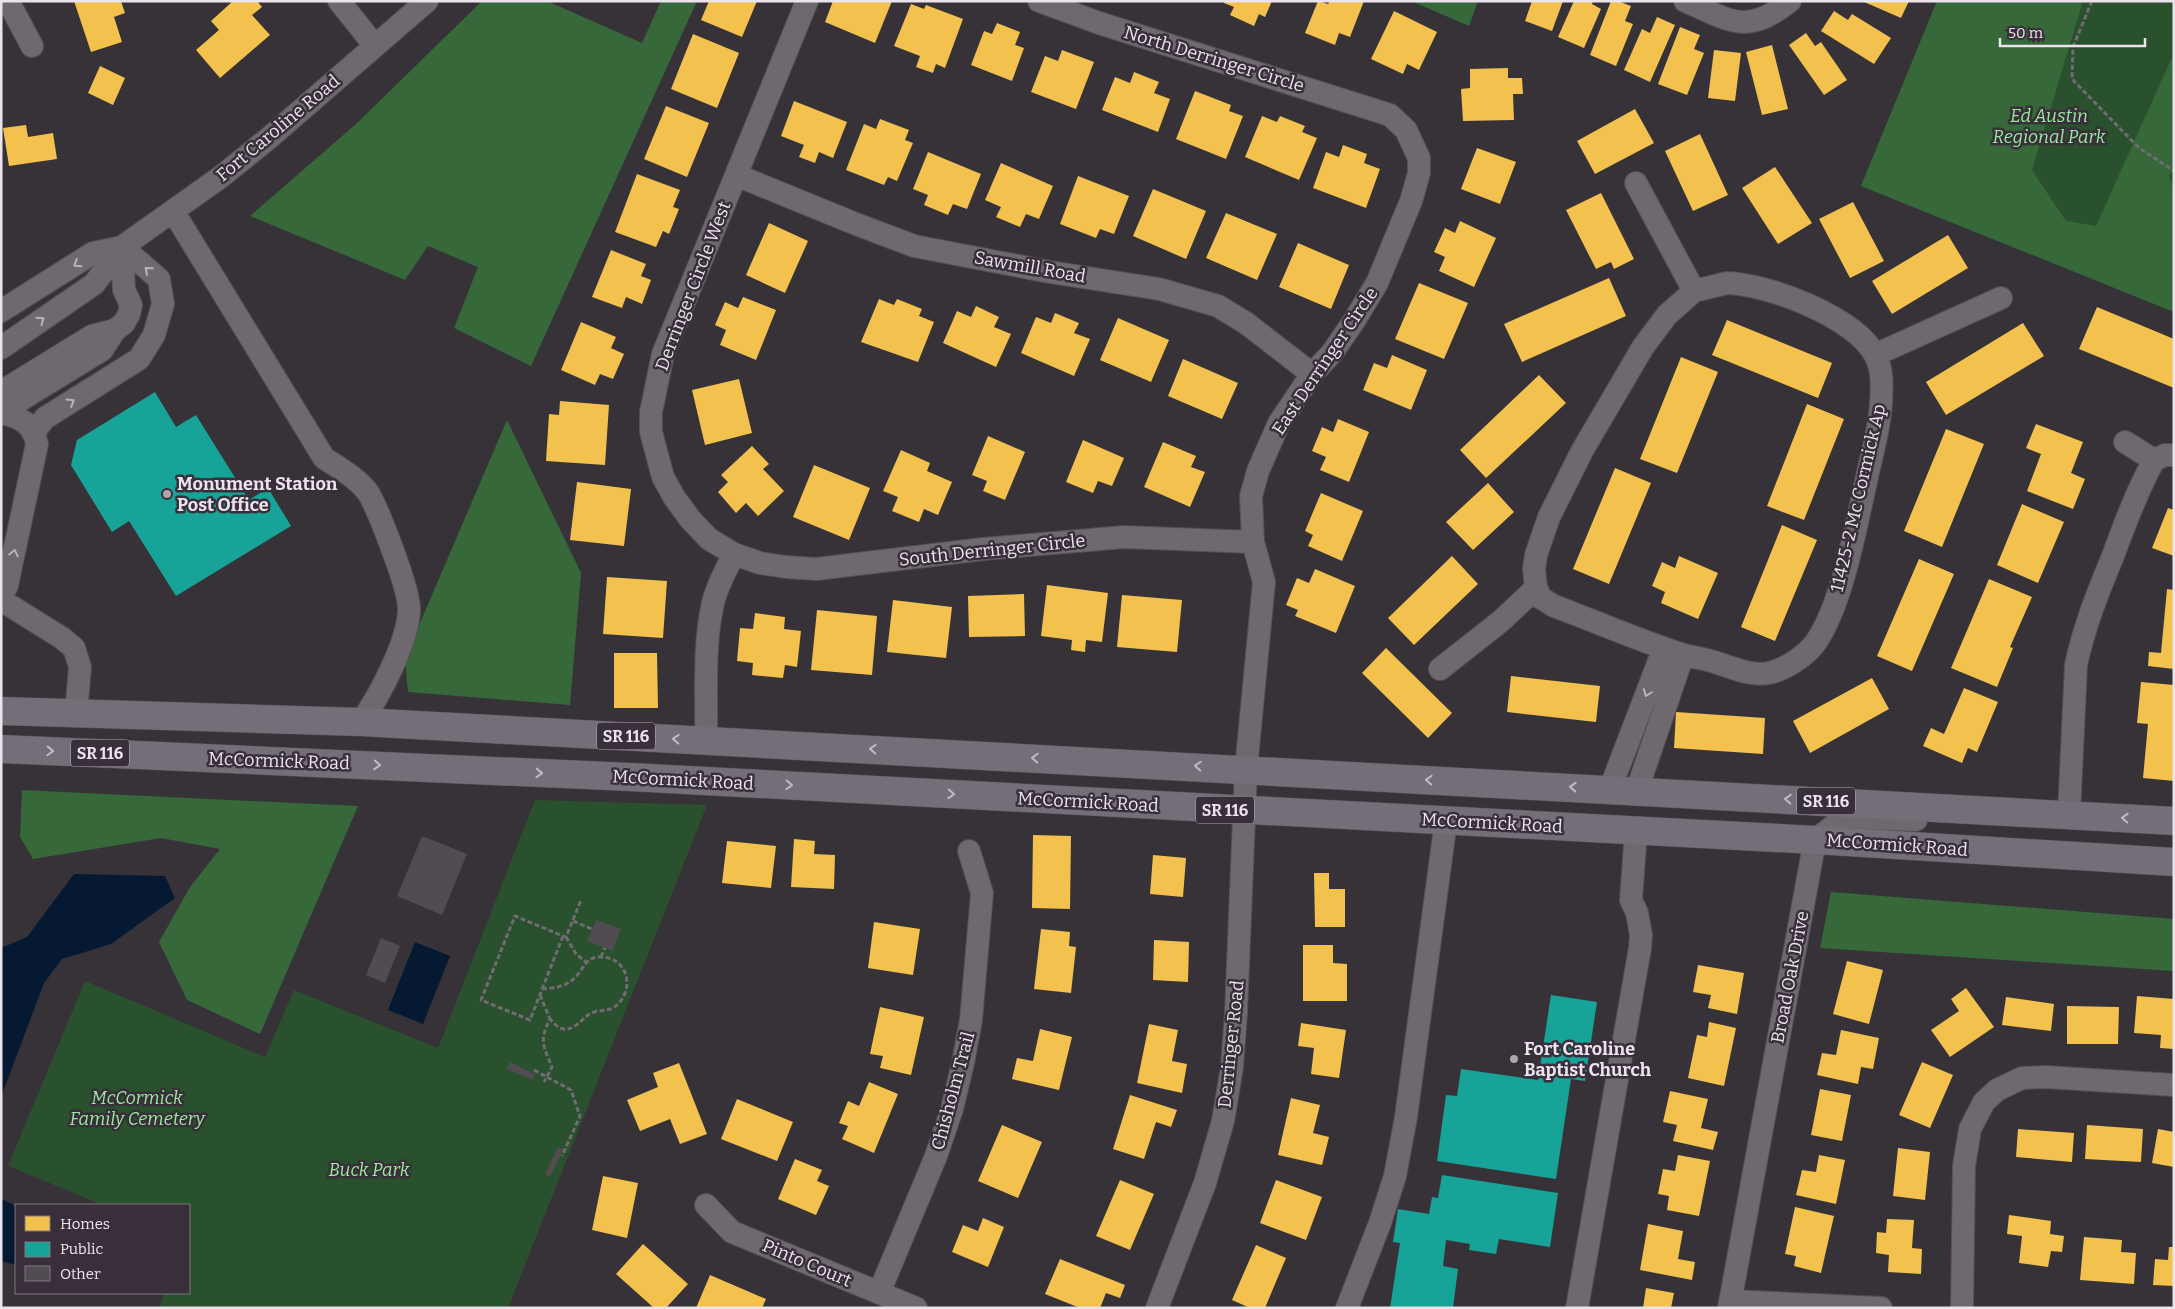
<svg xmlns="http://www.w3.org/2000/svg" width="2175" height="1309" viewBox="0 0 2175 1309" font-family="Bitter,serif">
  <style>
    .green { fill: #2a512d }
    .forest { fill: #36683a }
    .water { fill: #051933 }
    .homes { fill: #f2c14e }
    .public { fill: #17a398 }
    .building { fill: #504c51 }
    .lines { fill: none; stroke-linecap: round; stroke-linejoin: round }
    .minor-casing { stroke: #544f55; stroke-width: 24 }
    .major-casing { stroke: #544f55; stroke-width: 29 }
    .path { stroke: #706c71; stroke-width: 3; stroke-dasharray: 5 2.5; stroke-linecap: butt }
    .minor { stroke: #6d696e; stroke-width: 22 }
    .major { stroke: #746e78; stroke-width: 28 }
    .oneway { stroke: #b9b3ba }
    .oneway2 { stroke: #c1bbc3 }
    .poi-dot { fill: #aca6ad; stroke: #392f3b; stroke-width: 2 }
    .labels { text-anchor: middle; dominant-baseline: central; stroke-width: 5; stroke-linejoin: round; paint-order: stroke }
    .shield { fill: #392f3b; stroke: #b6aeb7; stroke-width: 1 }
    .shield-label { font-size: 16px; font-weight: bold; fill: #ebe4ec }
    .street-label { font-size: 18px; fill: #ebe4ec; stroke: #392f3b }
    .park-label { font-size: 18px; font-style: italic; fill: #98eb9b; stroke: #392f3b }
    .poi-label { font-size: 18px; font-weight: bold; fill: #ebe4ec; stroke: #392f3b; text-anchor: start }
  </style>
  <rect width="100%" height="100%" fill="#373238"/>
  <!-- green -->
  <path class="green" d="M1937 1H2174V312L1861 186Z
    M535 800 707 805 508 1308H159L165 1293H189V1205H103L8 1166 85 981 265 1057 294 990 438 1048Z"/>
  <!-- forest -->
  <path class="forest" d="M482 1H547L642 43 661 1H697L531 366 454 328 478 267 428 246 405 280 250 216 356 124Z
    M1411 1H1478L1469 26Z
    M1937 1H2083L2032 170 2066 221 2096 226 2174 53V168L2169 176 2174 188V312L1861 186Z
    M507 420 581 573 570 705 408 692 405 658Z
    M22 790 358 806 260 1034 187 1000 159 942 190 887 220 849 161 838 33 859 20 837Z
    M1831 892 2174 919V971L1820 948Z"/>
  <!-- water -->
  <path class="water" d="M74 874 165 876 175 898 111 944 62 959 44 983 1 1097V948L27 937Z
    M415 942 450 956 423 1024 388 1010Z
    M1 1199 16 1206V1265L1 1261Z"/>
  <!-- homes -->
  <path class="homes" d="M74 1H121L125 13 114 17 122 42 91 52Z
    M233 1H257L262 7 252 15 270 35 220 78 196 50 219 30 211 21Z
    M709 1H757L742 37 701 20Z
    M833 1H892L875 43 825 22Z
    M1224 1H1272L1265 17 1259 14 1254 26 1230 15 1234 7 1224 3Z
    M1318 1 1328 4 1330 1H1364L1350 37 1339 33 1335 45 1305 33Z
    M1532 1H1563L1552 31 1525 21Z
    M1574 1H1593L1592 4 1601 9 1584 48 1558 37Z
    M1611 1H1618L1631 6 1625 21 1633 24 1616 66 1590 55Z
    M1862 1H1909L1901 18Z
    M911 4 924 9 926 5 963 19 945 68 936 64 933 73 916 67 920 56 894 46Z
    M1394 11 1437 32 1419 70 1407 64 1403 74 1371 59Z
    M1834 11 1848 20 1852 14 1891 38 1874 64 1821 31Z
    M1657 17 1675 25 1650 82 1624 70 1642 29 1650 33Z
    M997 23 1020 32 1015 45 1024 48 1012 81 971 65 984 31 992 34Z
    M1680 27 1700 35 1694 49 1704 53 1687 95 1658 84Z
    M1806 33 1815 46 1821 42 1847 80 1824 95 1789 45Z
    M693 34 739 53 717 108 671 89Z
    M1772 45 1788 109 1762 115 1746 52Z
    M1062 50 1094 62 1076 109 1031 92 1045 56 1058 61Z
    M1714 50 1741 53 1735 101 1708 98Z
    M100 66 125 78 113 105 88 93Z
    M1508 68V78H1522L1523 94H1513L1514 120 1463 121 1461 89 1470 88V69Z
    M1134 72 1159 82 1154 93 1170 99 1158 132 1102 110 1115 77 1130 83Z
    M1195 91 1231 105 1229 111 1243 116 1226 159 1176 139Z
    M794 101 847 122 833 158 819 152 815 163 799 157 804 145 781 136Z
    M666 106 709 123 687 177 644 159Z
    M1635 109 1654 143 1595 174 1577 141Z
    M1262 116 1277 122 1280 116 1305 126 1302 132 1317 138 1299 180 1245 157Z
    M880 119 909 130 905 140 913 143 897 181 888 177 884 185 846 170 864 124 876 129Z
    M26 125 28 137 53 133 57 159 9 166 3 128Z
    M1700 134 1728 195 1693 211 1665 151Z
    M1343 145 1367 154 1364 163 1380 169 1366 208 1313 188 1326 152 1339 157Z
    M1477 148 1516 162 1500 204 1461 189Z
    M928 152 981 174 967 209 953 204 948 215 924 205 928 195 913 189Z
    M1001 163 1053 186 1039 219 1026 214 1020 227 996 217 1001 207 985 200Z
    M1775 167 1812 223 1778 244 1742 188Z
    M637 174 680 190 673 207 679 209 669 234 663 231 656 247 615 232Z
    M1078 176 1129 196 1114 234 1100 229 1096 238 1060 224Z
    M1153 189 1206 211 1186 259 1133 236Z
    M1601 193 1634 259 1614 269 1611 262 1596 269 1566 210Z
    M1853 202 1884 261 1850 278 1819 219Z
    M1226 213 1277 234 1257 280 1206 258Z
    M1460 221 1496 238 1474 287 1439 271 1445 257 1434 252 1445 228 1455 233Z
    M769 223 808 241 785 293 746 275Z
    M1948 235 1968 268 1892 314 1872 281Z
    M1298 243 1349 265 1331 309 1279 287Z
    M611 250 646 264 641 276 651 280 642 304 626 297 622 308 592 297Z
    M1609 278 1626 316 1522 362 1504 324Z
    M1419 283 1468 303 1444 359 1395 339Z
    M743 297 776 310 756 360 720 345 726 330 715 325 725 302 738 308Z
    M879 299 894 305 897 299 922 309 919 316 934 322 918 362 861 342Z
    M976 306 999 317 994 327 1011 334 996 367 943 343 957 311 971 317Z
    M2097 307 2174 339V388L2079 349Z
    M1055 313 1079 323 1074 333 1090 339 1074 376 1021 353 1036 317 1051 323Z
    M1118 318 1169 340 1151 382 1100 360Z
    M1727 320 1832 363 1818 398 1712 355Z
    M581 322 616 337 611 348 624 354 613 379 600 374 595 385 561 370Z
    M2023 323 2044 356 1946 415 1926 382Z
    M1392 355 1427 370 1411 410 1363 390 1374 363 1387 368Z
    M1681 357 1718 372 1677 473 1640 459Z
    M1183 359 1238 383 1222 419 1168 396Z
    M1539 375 1566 403 1486 478 1460 450Z
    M739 379 752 433 705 445 692 390Z
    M560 401 609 405 605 465 546 461 549 414 559 415Z
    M1807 404 1844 419 1804 520 1767 506Z
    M1338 419 1369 432 1349 482 1320 470 1326 457 1312 451 1322 427 1333 432Z
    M2036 424 2083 442 2071 473 2085 479 2073 509 2027 491 2041 454 2026 448Z
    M1946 429 1984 444 1942 547 1904 531Z
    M988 436 1025 452 1005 500 983 491 987 481 972 475Z
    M1083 440 1124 458 1112 486 1098 481 1093 493 1066 482Z
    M1163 442 1196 456 1191 467 1205 472 1190 507 1144 487Z
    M752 446 769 464 763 469 784 491 758 516 746 503 736 513 718 492 728 482 721 475Z
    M901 450 930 463 927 471 952 482 938 515 924 509 919 522 892 511 898 497 883 491Z
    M814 465 870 488 849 540 793 517Z
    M1615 468 1651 483 1609 584 1573 569Z
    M577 482 631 489 624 546 570 540Z
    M1488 483 1514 512 1473 550 1446 522Z
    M1321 493 1363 511 1342 561 1308 546 1313 535 1305 531Z
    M2022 504 2064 522 2038 583 1997 565Z
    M2168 508 2174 510V556L2152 548Z
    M1782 525 1817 540 1775 641 1741 627Z
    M1452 556 1478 584 1414 645 1388 618Z
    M1679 556 1718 573 1698 619 1661 603 1665 592 1652 586 1662 562 1675 568Z
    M1919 559 1954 574 1912 671 1877 656Z
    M1315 569 1355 586 1336 633 1295 616 1298 610 1286 605 1297 578 1309 583Z
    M607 577 667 581 663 638 603 634Z
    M1989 579 2032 597 2010 647 2013 648 1997 687 1951 668Z
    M1047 585 1108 593 1102 642 1086 640 1085 652 1071 650 1072 640 1041 636Z
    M2167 589 2174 590V669L2148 666 2149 652 2161 653Z
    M1024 594 1025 636 969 637 968 596Z
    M1122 595 1182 600 1177 652 1117 647Z
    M893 600 952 607 946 658 887 652Z
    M817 610 877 616 872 675 811 670Z
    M755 613 785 617 784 629 801 631 797 667 785 665 783 678 752 675 753 663 737 661 740 628 753 629Z
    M1386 648 1452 713 1428 738 1362 673Z
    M614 653H657L658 708H614Z
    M1511 676 1600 686 1596 722 1507 712Z
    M1872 678 1889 709 1810 753 1793 721Z
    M2141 682 2174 685V781L2143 778 2148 724 2137 723Z
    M1964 688 1998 702 1977 752 1968 748 1962 763 1923 746 1931 728 1944 734Z
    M1676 712 1765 718 1763 754 1674 748Z
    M1033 835 1071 836 1070 909 1032 908Z
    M794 839 815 841 814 854 835 855 834 889 791 887Z
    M727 841 776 846 771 888 722 883Z
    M1153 855 1186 858 1183 897 1150 894Z
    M1314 873H1329V889H1345V927H1315Z
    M874 922 920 929 913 975 868 968Z
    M1041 929 1070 932 1069 946 1076 947 1071 993 1034 989Z
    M1154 940 1189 942 1188 982 1153 980Z
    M1303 945H1333V963L1347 964V1001H1303Z
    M1847 961 1883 970 1869 1024 1833 1014Z
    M1698 965 1744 973 1737 1014 1708 1008 1711 995 1693 992Z
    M1966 988 1994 1027 1950 1057 1931 1030 1959 1011 1951 999Z
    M2137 996 2174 999V1049L2160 1048 2161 1035 2134 1033Z
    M2006 997 2054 1004 2051 1031 2002 1025Z
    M2067 1006 2119 1007 2118 1044H2067Z
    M880 1007 924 1017 911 1075 880 1068 883 1056 870 1054Z
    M1709 1022 1736 1028 1724 1086 1688 1078 1697 1035 1707 1037Z
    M1301 1023 1346 1030 1339 1078 1311 1074 1314 1048 1298 1046Z
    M1149 1024 1178 1030 1172 1061 1187 1064 1182 1093 1137 1083Z
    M1040 1029 1072 1037 1059 1090 1012 1079 1017 1058 1033 1061Z
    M1841 1030 1879 1038 1873 1069 1861 1067 1858 1084 1817 1075 1822 1053 1836 1055Z
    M1922 1062 1953 1075 1930 1128 1899 1115Z
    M679 1063 707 1134 680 1144 670 1119 640 1131 627 1100 658 1087 653 1073Z
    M869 1082 898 1094 874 1153 842 1139 848 1126 839 1123 848 1101 859 1106Z
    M1820 1089 1851 1095 1842 1141 1811 1135Z
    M1670 1091 1708 1099 1701 1128 1718 1132 1713 1150 1673 1141 1677 1125 1663 1122Z
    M1130 1095 1177 1110 1171 1127 1156 1122 1144 1159 1113 1149Z
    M1291 1098 1320 1105 1313 1133 1329 1137 1322 1165 1278 1155Z
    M737 1099 793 1122 777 1161 721 1139Z
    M1002 1125 1042 1142 1018 1198 978 1181Z
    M2087 1125 2143 1129 2141 1162 2085 1159Z
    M2018 1129 2074 1133 2072 1162 2016 1157Z
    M2158 1129 2174 1132V1167L2152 1163Z
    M1898 1148 1930 1152 1925 1200 1893 1196Z
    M1678 1155 1710 1161 1699 1216 1667 1210 1669 1196 1658 1194 1663 1169 1675 1171Z
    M1819 1155 1845 1160 1836 1204 1796 1195 1802 1170 1816 1172Z
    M795 1159 822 1170 817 1181 829 1186 816 1215 778 1199Z
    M603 1176 638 1183 627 1238 592 1230Z
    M1120 1180 1154 1194 1130 1250 1096 1236Z
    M1276 1180 1322 1197 1306 1240 1260 1223Z
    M1795 1207 1834 1216 1821 1273 1794 1266 1796 1256 1785 1254Z
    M2009 1215 2051 1221 2050 1234 2064 1236 2062 1252 2051 1251 2048 1267 2019 1263 2022 1236 2007 1234Z
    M983 1218 1004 1227 988 1267 952 1252 963 1225 978 1231Z
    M1887 1219 1914 1220 1912 1248 1922 1249 1921 1274 1888 1272 1889 1255 1876 1253 1877 1232 1886 1233Z
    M1648 1224 1683 1231 1678 1259 1695 1262 1692 1280 1640 1270Z
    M2084 1237 2122 1240 2121 1252 2136 1253 2134 1284 2080 1280Z
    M643 1244 688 1284 666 1308H654L616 1274Z
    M1256 1245 1286 1258 1265 1308H1250L1232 1300Z
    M2169 1247H2174V1286L2153 1285 2155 1259 2168 1260Z
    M1060 1259 1125 1285 1120 1298 1106 1293 1100 1308H1080L1045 1294Z
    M710 1275 766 1299 762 1308H696Z
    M1646 1288 1674 1293 1671 1308H1643Z"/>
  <!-- public -->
  <path class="public" d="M155 392 176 427 196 415 249 500 268 488 291 526 176 596 129 521 112 532 71 465 77 440Z
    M1551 995 1597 1002 1585 1081 1571 1079 1556 1179 1437 1161 1446 1095 1457 1096 1461 1069 1538 1080Z
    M1442 1175 1558 1193 1550 1247 1499 1239 1496 1254 1469 1250 1470 1244 1446 1240 1443 1266 1458 1269 1453 1308H1390L1400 1243 1393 1242 1398 1209 1429 1214 1432 1197 1438 1198Z"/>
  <!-- building -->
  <path class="building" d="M422 836 467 854 442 915 397 896Z
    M596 920 621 929 612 951 587 941Z
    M381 938 400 946 385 983 366 975Z
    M510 1062 535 1074 532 1080 506 1069Z
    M558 1147 563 1150 550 1177 545 1174Z"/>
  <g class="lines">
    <!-- minor casing -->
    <g class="minor-casing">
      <path id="minor" d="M8 1 32 46
        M339 1 375 46
        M807 1 663 354 651 412V432L663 477 674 497 690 519 709 539 734 554 760 563 786 567 816 569 983 549 1124 537 1253 542
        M1039 1 1099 23 1390 115 1406 130 1419 158V173L1411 201 1377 283 1354 321 1332 353 1312 374 1279 423 1258 471 1251 496 1253 542 1264 582 1246 769 1236 1013 1232 1067 1223 1121 1205 1183 1157 1308
        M1685 1C1731 21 1747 36 1790 1
        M736 175 856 224 914 246 1050 272 1159 289 1218 306 1246 323 1312 374
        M1636 183 1694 291
        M173 211 324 458C339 468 359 479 369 494 379 512 410 590 409 610 408 642 380 695 361 722
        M1727 283C1768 284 1855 317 1875 355 1883 369 1882 387 1881 403 1880 427 1872 453 1867 477 1856 525 1843 602 1816 642 1806 656 1786 669 1769 673 1750 677 1729 666 1711 661 1701 658 1691 657 1681 654 1638 640 1597 622 1554 606L1541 598 1536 588 1534 569 1536 555 1549 517 1582 451 1643 347 1667 315 1694 291Z
        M1 311 93 253 122 247
        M1 348 94 284 122 247 222 176 269 138 427 1
        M1875 355 2001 298
        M1 394 4 390 92 336 115 330
        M1 412 102 350 115 330 124 323 129 314 131 305 124 290 122 247
        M1 413C21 417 33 424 37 444L7 585 1 599
        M34 432 45 418 139 359 154 335 163 304 159 279 122 247
        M2125 442 2154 460
        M2154 460 2165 455H2174
        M1 600 62 638 74 648 80 667 76 713
        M1440 669 1501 621 1536 588
        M706 741C707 696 703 647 713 603 717 585 726 570 734 554
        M1610 789 1664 648
        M1637 790 1683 655
        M2069 814 2076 665C2084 627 2098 592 2113 556 2125 523 2137 491 2154 460
        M706 1205 732 1232 916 1308
        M879 1293 936 1156 952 1109 963 1063 971 1020 982 893 969 851
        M1730 1301 1881 1308
        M1347 1308 1380 1223 1395 1176 1406 1117 1446 821
        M1577 1308 1640 948 1641 935 1637 913 1631 900 1636 831
        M1729 1308 1815 840 1845 817 1916 820
        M1962 1308 1964 1166 1970 1129 1984 1102 1997 1090 2022 1078 2046 1077 2174 1085"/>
    </g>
    <!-- major casing -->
    <g class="major-casing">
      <path id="major" d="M1 711 361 722 2174 821
        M1 749 630 777 1815 840 2174 862"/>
    </g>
    <!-- path -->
    <path class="path" d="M2092 1 2073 47 2072 79 2139 148 2174 171
      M573 921 592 929
      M563 936 530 1020 481 1000 515 916 563 936 566 937 581 900
      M566 937 576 954 586 962
      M601 957 605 948
      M542 989C552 988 563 987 571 981 583 973 583 958 599 957 626 956 635 985 619 1003 611 1013 598 1008 588 1015 576 1025 566 1039 550 1019
      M540 995 550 1019C539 1041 543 1045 552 1067L544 1082
      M534 1070 571 1090 580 1116 562 1156"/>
    <!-- minor -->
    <use href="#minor" class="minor"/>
    <!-- major -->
    <use href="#major" class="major"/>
  </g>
  <!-- one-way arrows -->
  <defs><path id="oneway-chevron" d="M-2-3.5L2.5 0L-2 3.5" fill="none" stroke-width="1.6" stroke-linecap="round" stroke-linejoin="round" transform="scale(1.25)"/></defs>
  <g class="oneway">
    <use href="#oneway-chevron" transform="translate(77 264) rotate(147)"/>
    <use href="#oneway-chevron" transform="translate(148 270) rotate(-139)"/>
    <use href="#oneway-chevron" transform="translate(41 320) rotate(-35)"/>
    <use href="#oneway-chevron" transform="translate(71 402) rotate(-32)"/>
    <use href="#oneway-chevron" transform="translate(14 553) rotate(-78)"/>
    <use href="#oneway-chevron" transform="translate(1647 693) rotate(111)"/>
  </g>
  <g class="oneway2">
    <use href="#oneway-chevron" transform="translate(676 739) rotate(-177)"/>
    <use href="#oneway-chevron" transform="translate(873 749) rotate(-177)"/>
    <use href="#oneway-chevron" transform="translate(50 751) rotate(2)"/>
    <use href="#oneway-chevron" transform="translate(1035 758) rotate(-177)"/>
    <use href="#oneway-chevron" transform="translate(377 765) rotate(4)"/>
    <use href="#oneway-chevron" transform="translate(1198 766) rotate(-177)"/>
    <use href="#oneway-chevron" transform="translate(539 773) rotate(2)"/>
    <use href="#oneway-chevron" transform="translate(1429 780) rotate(-177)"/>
    <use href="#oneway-chevron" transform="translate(789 785) rotate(3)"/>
    <use href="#oneway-chevron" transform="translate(1573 787) rotate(-177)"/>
    <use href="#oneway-chevron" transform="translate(951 794) rotate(3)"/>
    <use href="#oneway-chevron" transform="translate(1788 799) rotate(-177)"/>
    <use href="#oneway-chevron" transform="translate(2125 818) rotate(-177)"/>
  </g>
  <!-- markers -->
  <g class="poi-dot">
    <circle cx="167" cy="494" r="5"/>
    <circle cx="1514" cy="1059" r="5"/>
  </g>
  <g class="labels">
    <!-- shield labels -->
    <g class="shield">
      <rect x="597" y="722.5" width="58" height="27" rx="4"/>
      <rect x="71" y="739.5" width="58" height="27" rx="4"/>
      <rect x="1797" y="787.5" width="58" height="27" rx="4"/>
      <rect x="1196" y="796.5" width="58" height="27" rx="4"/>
    </g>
    <g class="shield-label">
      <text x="626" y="736">SR 116</text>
      <text x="100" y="753">SR 116</text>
      <text x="1826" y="801">SR 116</text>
      <text x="1225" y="810">SR 116</text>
    </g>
    <!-- street labels -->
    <g class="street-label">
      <text transform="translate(1214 59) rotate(17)">North Derringer Circle</text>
      <text transform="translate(278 128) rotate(-40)">Fort Caroline Road</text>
      <text transform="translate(1030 267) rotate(10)">Sawmill Road</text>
      <text transform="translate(693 286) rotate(-69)">Derringer Circle West</text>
      <text transform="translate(1325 361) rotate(-56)">East Derringer Circle</text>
      <text transform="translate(1858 498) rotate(-77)">11425-2 Mc Cormick Ap</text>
      <text transform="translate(992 550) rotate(-6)">South Derringer Circle</text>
      <text transform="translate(279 761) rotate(2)">McCormick Road</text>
      <text transform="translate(683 780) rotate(3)">McCormick Road</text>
      <text transform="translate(1088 802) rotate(3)">McCormick Road</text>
      <text transform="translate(1492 823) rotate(3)">McCormick Road</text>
      <text transform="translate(1897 845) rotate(4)">McCormick Road</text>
      <text transform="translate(1790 977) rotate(-79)">Broad Oak Drive</text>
      <text transform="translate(1231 1044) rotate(-84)">Derringer Road</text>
      <text transform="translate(953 1091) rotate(-75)">Chisholm Trail</text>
      <text transform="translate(807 1263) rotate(23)">Pinto Court</text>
    </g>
    <!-- park labels -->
    <g class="park-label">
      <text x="2049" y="116">Ed Austin<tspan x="2049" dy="21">Regional Park</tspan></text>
      <text x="137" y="1098">McCormick<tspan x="137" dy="21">Family Cemetery</tspan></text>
      <text x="369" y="1170">Buck Park</text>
    </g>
    <!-- poi labels -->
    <g class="poi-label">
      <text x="177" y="484">Monument Station<tspan x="177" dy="21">Post Office</tspan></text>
      <text x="1524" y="1049">Fort Caroline<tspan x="1524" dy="21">Baptist Church</tspan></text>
    </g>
  </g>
  <!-- border -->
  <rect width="2175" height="1309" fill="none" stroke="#ebe4ec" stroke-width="5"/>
  <!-- legend -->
  <rect x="15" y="1204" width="175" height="90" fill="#392f3b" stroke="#807782"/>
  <rect x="25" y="1216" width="25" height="15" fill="#f2c14e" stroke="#807782"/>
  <text x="60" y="1229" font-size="15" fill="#ebe4ec">Homes</text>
  <rect x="25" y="1242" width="25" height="15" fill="#17a398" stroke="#807782"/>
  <text x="60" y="1254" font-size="15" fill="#ebe4ec">Public</text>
  <rect x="25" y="1266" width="25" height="15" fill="#504c51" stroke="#807782"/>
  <text x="60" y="1279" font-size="15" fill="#ebe4ec">Other</text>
  <!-- scale -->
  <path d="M2000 38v8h145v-8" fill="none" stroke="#ebe4ec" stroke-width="2.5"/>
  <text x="2008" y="38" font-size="15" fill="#ebe4ec" stroke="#392f3b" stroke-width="4" paint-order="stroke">50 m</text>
</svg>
